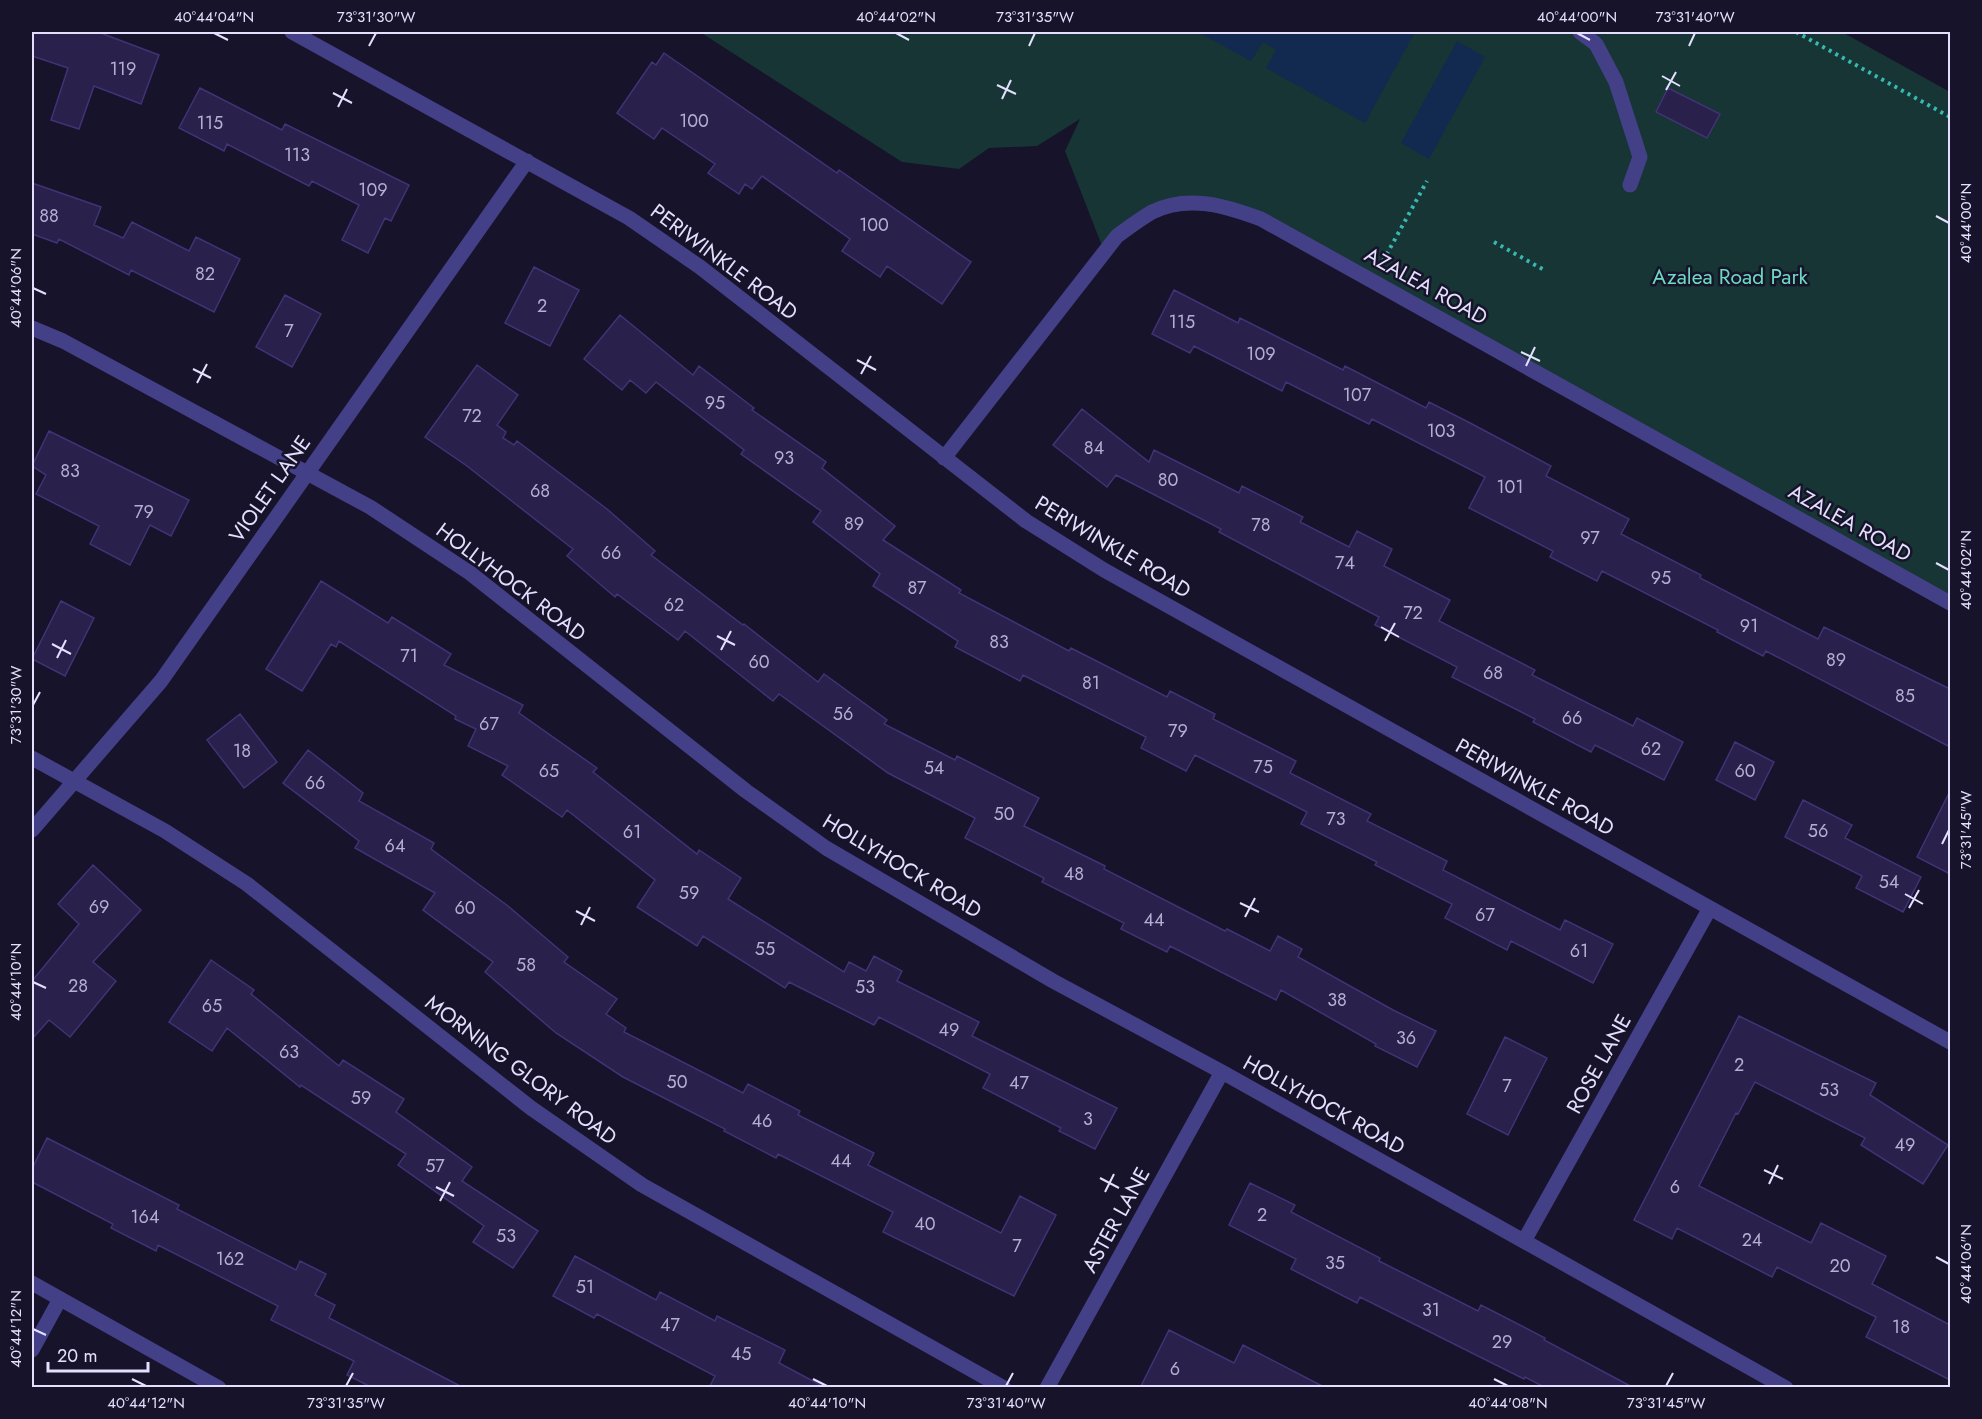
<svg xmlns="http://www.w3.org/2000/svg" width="1982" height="1419" viewBox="0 0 1982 1419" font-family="Jost,sans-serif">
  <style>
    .green { fill: #163534 }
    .water { fill: #122950 }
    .building { fill: #29204c; stroke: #413376; stroke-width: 1.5 }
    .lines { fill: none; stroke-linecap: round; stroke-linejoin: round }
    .path { stroke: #37b9b2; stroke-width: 4; stroke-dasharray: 3 4.5; stroke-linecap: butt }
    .minor { stroke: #444088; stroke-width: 15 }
    .ticks { fill: none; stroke: #e3dffd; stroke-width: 2 }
    .labels { text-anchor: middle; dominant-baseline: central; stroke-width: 5; stroke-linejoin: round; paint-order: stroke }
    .number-label { font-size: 18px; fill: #b4afd1 }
    .street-label { font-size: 21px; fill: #e3dffd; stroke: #17132b }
    .park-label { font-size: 21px; fill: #6cdcc1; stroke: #17132b }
    .neatline { fill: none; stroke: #e3dffd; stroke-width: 2 }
    .ticks-label { font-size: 15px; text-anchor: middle; fill: #e3dffd }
  </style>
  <rect width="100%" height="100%" fill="#17132b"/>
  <!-- green -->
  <path class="green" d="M700 32H1842L1950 92V603L1261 219 1172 206 1104 251 1065 151 1080 119 1037 146 989 148 959 169 902 162Z"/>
  <!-- water -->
  <path class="water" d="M1198 32H1415L1365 123 1266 68 1276 50 1263 42 1251 61Z
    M1457 41 1485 57 1429 159 1401 143Z"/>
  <!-- building -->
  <path class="building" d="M32 32H98L159 55 141 104 94 86 79 129 51 120 68 68 32 56Z
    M664 53 837 173 839 170 971 262 942 304 887 266 880 277 842 251 850 239 762 176 752 189 745 184 739 194 708 173 715 164 662 128 654 139 617 113 652 62 656 65Z
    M200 88 282 130 285 124 409 185 391 221 385 218 368 253 342 240 359 205 312 181 309 186 227 144 224 151 179 128Z
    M1668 88 1720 114 1707 138 1656 112Z
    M32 183 101 207 94 225 123 238 132 222 189 251 196 237 240 259 214 312 131 270 129 275 59 239 57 243 32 234Z
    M534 267 579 290 550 346 505 323Z
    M1174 290 1238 323 1240 318 1343 370 1345 366 1426 408 1429 402 1472 424 1551 466 1546 476 1629 519 1621 534 1701 575 1700 578 1818 639 1824 627 1950 689V747L1766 651 1763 656 1717 632 1718 630 1602 571 1597 581 1550 557 1553 551 1469 508 1485 477 1372 419 1369 424 1286 382 1282 391 1194 346 1190 353 1152 334Z
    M285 295 321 314 292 367 256 347Z
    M620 315 693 375 699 366 754 408 752 410 826 462 822 468 895 526 883 540 961 590 959 593 1069 651 1071 648 1167 697 1170 691 1215 714 1213 719 1296 761 1290 773 1371 814 1367 821 1447 861 1443 870 1560 930 1565 920 1613 944 1593 983 1511 941 1507 950 1445 918 1452 904 1375 865 1377 862 1301 824 1307 812 1195 755 1186 771 1141 748 1146 737 1023 675 1020 681 955 647 958 641 873 586 880 574 813 522 821 511 741 454 744 450 656 382 646 393 630 380 622 390 584 359Z
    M477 365 518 395 497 425 506 432 503 438 514 445 517 441 607 509 655 551 651 555 743 625 744 624 818 682 824 674 887 720 884 724 955 760 957 756 1039 798 1024 826 1105 866 1104 869 1225 931 1227 929 1270 951 1278 936 1302 949 1298 957 1393 1010 1436 1031 1417 1067 1375 1046 1376 1044 1281 990 1276 1000 1170 946 1167 952 1121 929 1124 923 1042 882 1044 878 965 838 975 818 888 773 779 694 773 701 685 631 678 640 617 594 615 597 567 556 573 549 467 466 425 437Z
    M1082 409 1149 462 1154 450 1239 493 1242 486 1303 517 1300 522 1349 547 1357 531 1392 549 1384 566 1450 600 1439 621 1535 670 1532 675 1633 726 1637 718 1683 742 1664 780 1595 745 1591 752 1533 722 1535 719 1452 677 1457 667 1375 625 1379 617 1219 532 1221 529 1116 475 1107 487 1053 445Z
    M49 431 189 500 171 536 150 525 130 565 90 544 99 526 36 494 46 475 32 466Z
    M321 581 388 623 392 617 451 654 444 665 523 705 519 713 597 768 593 772 697 854 699 850 741 878 728 899 844 972 849 962 866 971 874 956 902 971 897 981 979 1022 972 1036 1117 1108 1095 1149 1059 1131 1061 1128 983 1088 990 1074 879 1017 874 1025 789 982 785 988 703 936 697 946 637 907 655 880 567 810 562 817 502 775 508 766 468 746 476 729 455 719 456 716 339 641 336 647 331 644 302 691 266 669Z
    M61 601 94 618 65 676 32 659Z
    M240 714 277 762 244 788 207 740Z
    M1735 742 1774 762 1755 800 1716 780Z
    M308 750 363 793 359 801 434 843 431 849 508 906 568 957 564 962 617 999 606 1014 626 1028 624 1032 743 1093 748 1084 800 1111 798 1115 874 1153 868 1165 1001 1233 1020 1196 1056 1215 1014 1296 883 1232 893 1212 778 1154 776 1158 724 1131 725 1129 623 1077 556 1033 485 972 493 962 423 910 435 893 355 848 359 841 283 783Z
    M1950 791V874L1917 857Z
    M1803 800 1852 825 1845 838 1921 877 1903 912 1856 888 1862 876 1785 837Z
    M93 865 141 910 93 962 116 981 70 1037 49 1020 32 1039V981L79 924 58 904Z
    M211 960 254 990 251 994 339 1066 343 1060 404 1099 396 1112 472 1167 462 1181 538 1231 513 1268 473 1242 484 1226 398 1165 406 1154 301 1085 300 1087 227 1028 212 1051 169 1022Z
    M1739 1016 1876 1083 1870 1095 1948 1145 1923 1184 1861 1145 1865 1138 1755 1082 1738 1114 1736 1113 1699 1186 1811 1243 1821 1223 1886 1256 1872 1284 1950 1325V1380L1866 1337 1876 1317 1777 1267 1772 1277 1677 1228 1672 1239 1634 1220Z
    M1505 1037 1547 1058 1508 1135 1467 1114Z
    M47 1138 179 1205 177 1209 296 1270 300 1261 326 1274 315 1295 335 1305 329 1318 464 1388H373L347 1375 354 1361 271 1320 278 1306 158 1245 156 1251 111 1228 113 1224 32 1182V1169Z
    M1250 1183 1295 1205 1291 1212 1380 1258 1379 1261 1478 1311 1481 1305 1545 1338 1544 1340 1634 1388H1546L1525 1377 1524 1379 1360 1297 1357 1303 1291 1269 1296 1259 1229 1225Z
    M575 1256 656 1300 660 1292 715 1321 717 1316 785 1350 779 1363 826 1388H709L715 1376 597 1314 594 1318 553 1296Z
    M1169 1330 1234 1363 1243 1345 1326 1388H1140Z"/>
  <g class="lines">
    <!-- path -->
    <path class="path" d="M1796 32 1950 117
      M1494 242 1546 271
      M1383 261 1427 181"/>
    <!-- minor -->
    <path class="minor" d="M292 32 629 218 700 267 1026 521 1104 570 1950 1042
      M1580 32 1596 44 1616 82 1640 157 1630 185
      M32 328 63 341 370 507 470 573 746 791 826 848 1053 981 1222 1072 1786 1388
      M944 458 1117 236C1128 228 1140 219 1152 212 1188 194 1226 206 1261 219L1950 603
      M32 758 165 831 247 884 531 1108 642 1185 1004 1388
      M32 830 161 681 527 161
      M1524 1241 1710 908
      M32 1283 219 1388
      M32 1350 60 1299
      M1047 1388 1222 1072"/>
  </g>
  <!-- ticks -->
  <path class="ticks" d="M214 33 228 40M896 33 909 40M1577 33 1590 40M369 46 376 33M1029 46 1035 33M1689 46 1695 33M1662 76 1680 86M997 85 1016 94M1666 90 1676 72M333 93 352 103M1002 99 1011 80M338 107 347 89M1936 216 1949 223M33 288 46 294M1521 352 1540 361M857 360 876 370M1526 366 1535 347M193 369 211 378M861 374 871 356M197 383 207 364M1936 563 1949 570M1381 627 1399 637M717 636 735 645M1385 641 1395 623M52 644 71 654M721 650 731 631M57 658 66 640M33 705 40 692M1942 844 1949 830M1905 894 1923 904M1240 903 1259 912M1909 908 1919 890M576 911 595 921M1245 917 1255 898M581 925 590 907M33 982 46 988M1764 1170 1783 1179M1100 1178 1119 1188M1769 1184 1778 1165M436 1187 454 1196M1105 1192 1114 1174M440 1201 450 1182M1936 1257 1949 1264M33 1329 46 1335M132 1379 146 1386M813 1379 827 1386M1494 1379 1508 1386M346 1386 353 1373M1006 1386 1013 1373M1666 1386 1673 1373"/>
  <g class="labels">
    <!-- number labels -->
    <g class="number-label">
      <text x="123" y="69">119</text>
      <text x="694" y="121">100</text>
      <text x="210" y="123">115</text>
      <text x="297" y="155">113</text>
      <text x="373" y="190">109</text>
      <text x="49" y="216">88</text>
      <text x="874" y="225">100</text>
      <text x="205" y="274">82</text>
      <text x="542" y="306">2</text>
      <text x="1182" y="322">115</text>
      <text x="289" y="331">7</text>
      <text x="1261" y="354">109</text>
      <text x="1357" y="395">107</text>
      <text x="715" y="403">95</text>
      <text x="472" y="416">72</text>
      <text x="1441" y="431">103</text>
      <text x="1094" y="448">84</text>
      <text x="784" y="458">93</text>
      <text x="70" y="471">83</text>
      <text x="1168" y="480">80</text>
      <text x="1510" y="487">101</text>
      <text x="540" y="491">68</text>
      <text x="144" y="512">79</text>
      <text x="854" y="524">89</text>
      <text x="1261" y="525">78</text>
      <text x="1590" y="538">97</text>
      <text x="611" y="553">66</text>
      <text x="1345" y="563">74</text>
      <text x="1661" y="578">95</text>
      <text x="917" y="588">87</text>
      <text x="674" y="605">62</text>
      <text x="1413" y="613">72</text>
      <text x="1749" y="626">91</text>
      <text x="999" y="642">83</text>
      <text x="409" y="656">71</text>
      <text x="1836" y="660">89</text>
      <text x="759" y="662">60</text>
      <text x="1493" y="673">68</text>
      <text x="1091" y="683">81</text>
      <text x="1905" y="696">85</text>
      <text x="843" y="714">56</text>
      <text x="1572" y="718">66</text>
      <text x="489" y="724">67</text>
      <text x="1178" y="731">79</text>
      <text x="1651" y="749">62</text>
      <text x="242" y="751">18</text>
      <text x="1263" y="767">75</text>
      <text x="934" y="768">54</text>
      <text x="549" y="771">65</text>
      <text x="1745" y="771">60</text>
      <text x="315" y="783">66</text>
      <text x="1004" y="814">50</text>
      <text x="1336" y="819">73</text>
      <text x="1818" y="831">56</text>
      <text x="632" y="832">61</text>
      <text x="395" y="846">64</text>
      <text x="1074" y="874">48</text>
      <text x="1889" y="882">54</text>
      <text x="689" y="893">59</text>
      <text x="99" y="907">69</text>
      <text x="465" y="908">60</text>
      <text x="1485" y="915">67</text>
      <text x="1154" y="920">44</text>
      <text x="765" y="949">55</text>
      <text x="1579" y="951">61</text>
      <text x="526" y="965">58</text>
      <text x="78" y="986">28</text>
      <text x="865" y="987">53</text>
      <text x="1337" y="1000">38</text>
      <text x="212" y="1006">65</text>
      <text x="949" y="1030">49</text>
      <text x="1406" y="1038">36</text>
      <text x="289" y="1052">63</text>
      <text x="1739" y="1065">2</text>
      <text x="677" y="1082">50</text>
      <text x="1019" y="1083">47</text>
      <text x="1507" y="1086">7</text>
      <text x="1829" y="1090">53</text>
      <text x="361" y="1098">59</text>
      <text x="1088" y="1119">3</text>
      <text x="762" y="1121">46</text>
      <text x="1905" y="1145">49</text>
      <text x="841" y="1161">44</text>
      <text x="435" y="1166">57</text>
      <text x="1675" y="1187">6</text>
      <text x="1262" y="1215">2</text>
      <text x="145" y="1217">164</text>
      <text x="925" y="1224">40</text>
      <text x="506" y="1236">53</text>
      <text x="1752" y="1240">24</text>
      <text x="1017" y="1246">7</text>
      <text x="230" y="1259">162</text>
      <text x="1335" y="1263">35</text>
      <text x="1840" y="1266">20</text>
      <text x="585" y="1287">51</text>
      <text x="1431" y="1310">31</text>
      <text x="670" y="1325">47</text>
      <text x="1901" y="1327">18</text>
      <text x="1502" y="1342">29</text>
      <text x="741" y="1354">45</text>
      <text x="1175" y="1369">6</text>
    </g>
    <!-- street labels -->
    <g class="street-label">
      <text transform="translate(724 262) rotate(37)">PERIWINKLE ROAD</text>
      <text transform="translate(1426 286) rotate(29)">AZALEA ROAD</text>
      <text transform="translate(270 489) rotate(-55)">VIOLET LANE</text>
      <text transform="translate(1850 523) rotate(29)">AZALEA ROAD</text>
      <text transform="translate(1113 547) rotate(31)">PERIWINKLE ROAD</text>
      <text transform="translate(511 582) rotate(37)">HOLLYHOCK ROAD</text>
      <text transform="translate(1535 787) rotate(29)">PERIWINKLE ROAD</text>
      <text transform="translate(902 866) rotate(31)">HOLLYHOCK ROAD</text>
      <text transform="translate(1599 1064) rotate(-61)">ROSE LANE</text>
      <text transform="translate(521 1070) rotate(37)">MORNING GLORY ROAD</text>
      <text transform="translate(1324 1105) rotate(29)">HOLLYHOCK ROAD</text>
      <text transform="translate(1116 1220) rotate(-61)">ASTER LANE</text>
    </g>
    <!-- park labels -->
    <g class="park-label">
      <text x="1730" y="277">Azalea Road Park</text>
    </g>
  </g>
  <!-- border -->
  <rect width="1982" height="1419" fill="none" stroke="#17132b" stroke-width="66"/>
  <!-- scale -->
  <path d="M48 1362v9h100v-9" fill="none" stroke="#e3dffd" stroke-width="3"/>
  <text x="57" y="1362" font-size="18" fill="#e3dffd" stroke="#17132b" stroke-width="4.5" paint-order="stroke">20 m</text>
  <rect x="33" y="33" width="1916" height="1353" class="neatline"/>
  <g class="ticks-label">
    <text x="214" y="22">40°44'04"N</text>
    <text x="376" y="22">73°31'30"W</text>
    <text x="896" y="22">40°44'02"N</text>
    <text x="1035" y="22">73°31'35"W</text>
    <text x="1577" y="22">40°44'00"N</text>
    <text x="1695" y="22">73°31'40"W</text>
    <text transform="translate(1966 223) rotate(-90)" y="5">40°44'00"N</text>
    <text transform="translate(16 288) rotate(-90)" y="5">40°44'06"N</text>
    <text transform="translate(1966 570) rotate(-90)" y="5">40°44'02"N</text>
    <text transform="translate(16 705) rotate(-90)" y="5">73°31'30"W</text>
    <text transform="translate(1966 830) rotate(-90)" y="5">73°31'45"W</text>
    <text transform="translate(16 982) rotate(-90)" y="5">40°44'10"N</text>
    <text transform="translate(1966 1264) rotate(-90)" y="5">40°44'06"N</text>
    <text transform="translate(16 1329) rotate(-90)" y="5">40°44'12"N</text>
    <text x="146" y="1408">40°44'12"N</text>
    <text x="346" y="1408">73°31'35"W</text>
    <text x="827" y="1408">40°44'10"N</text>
    <text x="1006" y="1408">73°31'40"W</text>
    <text x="1508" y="1408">40°44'08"N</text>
    <text x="1666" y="1408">73°31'45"W</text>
  </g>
</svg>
